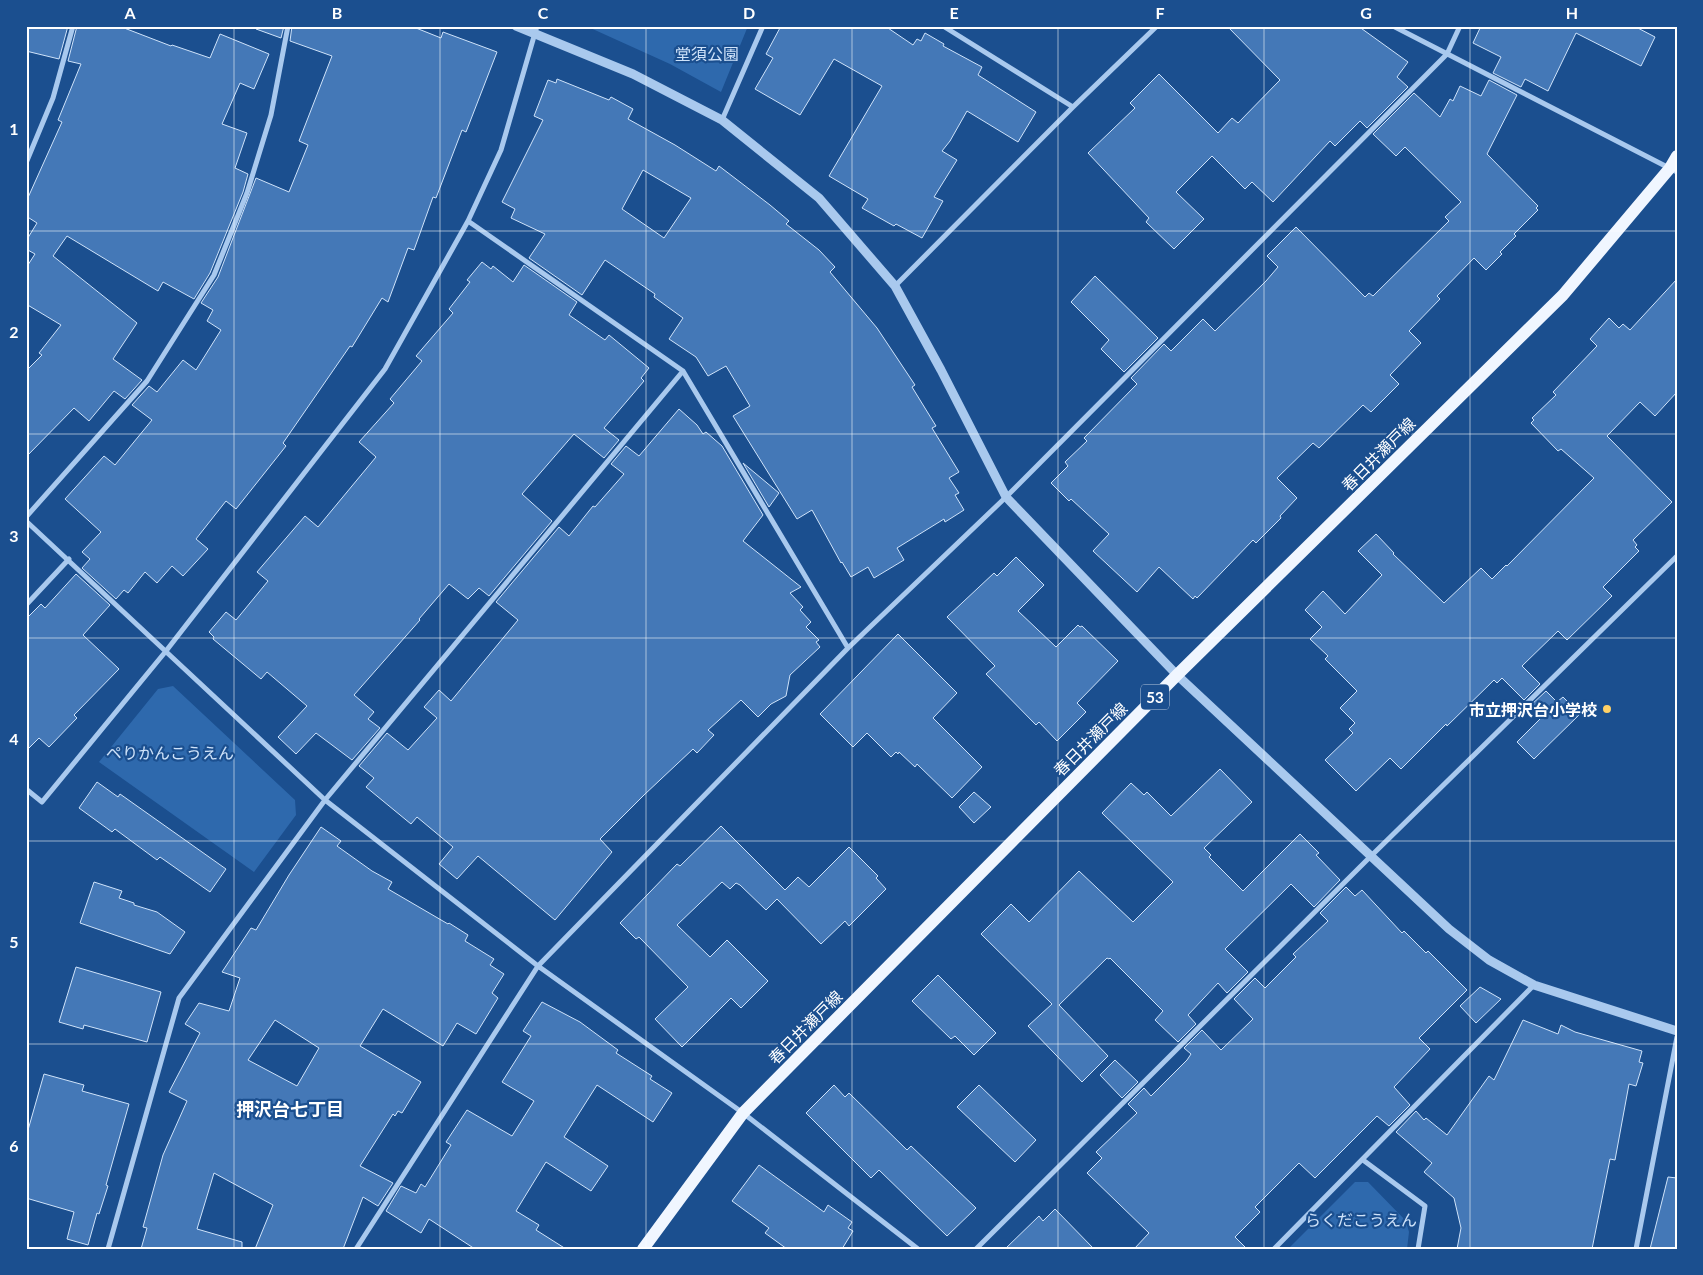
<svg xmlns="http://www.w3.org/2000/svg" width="1703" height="1275" viewBox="0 0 1703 1275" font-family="Lato,'Noto Sans JP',sans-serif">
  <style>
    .green { fill: #2e69ad }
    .building { fill: #4478b7; stroke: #cfe3fa; fill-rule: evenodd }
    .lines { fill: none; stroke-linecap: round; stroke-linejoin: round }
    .minor { stroke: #a9c9ee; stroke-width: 5 }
    .tertiary { stroke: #a9c9ee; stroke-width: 9 }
    .primary { stroke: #f0f6ff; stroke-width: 12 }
    .grid { fill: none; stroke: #fff; stroke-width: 1; stroke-opacity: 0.55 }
    .poi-dot { fill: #ffd166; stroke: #1b4f8f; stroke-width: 2 }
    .labels { text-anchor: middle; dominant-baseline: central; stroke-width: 4.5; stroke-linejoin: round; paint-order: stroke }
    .shield { fill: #1b4f8f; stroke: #bbcadd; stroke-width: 1 }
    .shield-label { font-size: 15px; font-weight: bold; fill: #fff }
    .park-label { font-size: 16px; fill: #cfe3fa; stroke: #1b4f8f }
    .street-label { font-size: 16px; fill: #fff; stroke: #1b4f8f }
    .poi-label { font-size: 16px; font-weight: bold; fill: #fff; stroke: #1b4f8f; text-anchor: end }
    .neighbourhood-label { font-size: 18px; font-weight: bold; fill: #fff; stroke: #1b4f8f }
    .neatline { fill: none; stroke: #fff; stroke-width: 2 }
    .grid-label { font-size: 16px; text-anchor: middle; font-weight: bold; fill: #fff }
  </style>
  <rect width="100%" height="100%" fill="#1b4f8f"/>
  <!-- green -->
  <path class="green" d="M586 26H748L721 92 670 64Z
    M173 686 295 800 296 815 254 872 99 762 158 689Z
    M1355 1182H1368L1406 1221 1409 1232 1407 1249H1288Z"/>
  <!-- building -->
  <path class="building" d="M26 26H68L59 59 26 51Z
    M77 26H119L171 46 172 45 210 58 220 34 269 54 254 89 240 83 222 124 247 133 235 168 248 174 243 192 210 273 194 299 163 282 158 291 67 236 53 256 137 323 113 359 142 380 125 399 114 391 89 421 74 408 26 457V371L42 355 39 353 61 325 26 304V268L35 254 26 249V241L37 223 26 216V202L62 122 58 120 81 64 68 61Z
    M257 26H284L281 38 256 29Z
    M292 26H411L441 38 443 32 497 52 466 132 462 130 436 198 433 197 414 250 408 248 388 302 382 298 352 347 350 346 283 443 286 446 236 509 226 501 196 539 208 549 183 576 172 566 157 583 145 572 128 593 124 590 116 599 82 568 90 559 82 552 101 532 65 499 104 456 115 465 152 420 132 405 149 386 157 392 183 360 196 370 221 330 207 321 213 310 201 303 218 277 256 178 289 192 308 145 299 141 332 56 290 41Z
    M781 26H885L913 45 917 39 921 41 925 33 944 44 943 46 982 67 978 75 1036 112 1018 142 967 111 950 141 942 151 957 160 934 197 943 201 922 238 896 224 894 226 862 208 868 199 829 176 882 86 834 59 800 115 755 89 773 58 766 54Z
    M1227 26H1358L1408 62 1397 77 1408 87 1367 128 1360 121 1335 146 1330 141 1273 202 1252 182 1245 189 1212 156 1176 192 1204 219 1174 249 1146 222 1149 218 1088 153 1135 108 1130 103 1159 74 1218 133 1232 118 1238 123 1280 80Z
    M1481 26H1634L1655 37 1641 66 1576 33 1548 91 1525 79 1521 87 1493 73 1501 57 1473 43Z
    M557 79 609 100 611 97 633 109 628 119 675 145 716 171 719 166 770 205 789 221 786 224 819 250 835 267 830 272 877 328 915 385 912 387 936 426 932 428 959 472 949 478 959 493 955 495 964 510 945 522 944 519 897 548 904 560 874 578 868 567 851 577 842 562 841 563 812 510 797 519 733 416 750 406 726 366 708 376 696 357 669 339 683 318 654 297 655 294 605 260 582 295 529 258 545 234 511 218 515 209 502 202 543 120 534 116 548 80 556 83ZM643 170 691 198 664 238 622 209Z
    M1489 80 1517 95 1487 154 1538 206 1536 208 1538 210 1514 234 1516 236 1500 252 1502 254 1486 270 1474 258 1437 296 1440 299 1409 331 1421 343 1390 375 1399 384 1371 412 1363 405 1319 448 1313 443 1277 478 1297 498 1280 516 1281 518 1256 543 1253 540 1197 598 1195 596 1193 599 1159 567 1137 592 1093 551 1109 534 1071 499 1069 501 1051 483 1068 466 1065 462 1087 441 1084 438 1137 384 1131 378 1164 344 1171 351 1203 319 1215 331 1266 281 1278 267 1267 256 1296 227 1365 297 1369 293 1373 296 1449 221 1445 217 1461 202 1405 147 1396 156 1373 134 1414 93 1440 117 1450 99 1453 101 1460 86 1481 96Z
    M482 262 491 269 493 266 513 282 524 265 577 302 569 315 605 340 609 335 649 368 641 378 644 381 604 428 619 440 604 458 574 434 522 494 552 521 489 596 479 588 468 599 449 584 419 619 420 620 354 695 374 712 368 719 380 728 352 760 316 733 296 754 278 737 307 706 267 672 261 679 213 639 214 637 209 632 226 612 236 620 268 581 257 572 305 516 318 527 376 457 359 442 394 403 390 399 422 361 416 356 453 313 449 309 470 282 467 280Z
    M1095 276 1158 338 1124 372 1101 349 1109 340 1071 302Z
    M1677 279V392L1655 416 1640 402 1607 436 1672 502 1633 540 1637 545 1635 547 1639 551 1603 587 1612 596 1567 640 1558 631 1522 666 1540 684 1524 700 1502 678 1497 683 1494 680 1447 726 1446 724 1401 769 1390 758 1356 791 1325 760 1353 733 1349 729 1355 723 1340 708 1357 691 1325 659 1328 656 1310 639 1322 627 1305 610 1323 591 1345 614 1382 575 1358 551 1376 534 1394 553 1393 554 1444 603 1481 568 1492 579 1506 565 1507 566 1594 478 1561 449 1558 451 1531 423 1534 420 1532 418 1556 395 1553 392 1597 346 1590 339 1609 318 1619 328 1623 324 1630 330Z
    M679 409 697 425 703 434 706 432 722 446 763 515 743 541 801 587 790 593 803 607 800 610 811 622 806 627 819 640 816 642 820 647 790 675 786 696 771 704 758 717 741 700 708 730 714 735 697 753 693 749 644 795 600 839 612 852 555 920 478 856 457 879 439 864 453 847 417 817 411 824 366 787 374 778 359 766 387 733 408 750 437 718 424 707 439 690 451 701 518 620 496 602 559 527 569 536 593 506 595 507 624 474 611 464 626 446 639 456Z
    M743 463 779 493 769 507Z
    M1016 557 1044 585 1018 611 1056 647 1078 625 1080 627 1082 626 1118 661 1077 703 1086 712 1057 741 1039 722 1036 725 986 674 995 666 947 617 994 573 997 576Z
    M76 574 110 605 83 635 119 669 74 715 77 718 49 747 39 738 26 751V619L41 604 45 608Z
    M898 634 957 693 933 718 982 767 952 798 917 764 915 767 899 752 898 754 896 752 891 757 867 733 853 747 820 714Z
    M1546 691 1557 702 1563 697 1580 714 1534 759 1517 742 1541 718 1530 706Z
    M1220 769 1252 802 1204 848 1211 855 1209 857 1243 891 1300 834 1319 853 1316 855 1340 880 1314 907 1291 884 1225 949 1248 972 1227 993 1218 983 1188 1015 1196 1024 1178 1042 1155 1020 1163 1011 1110 958 1109 959 1107 958 1059 1005 1108 1056 1082 1082 1028 1026 1052 1004 981 934 1011 904 1029 922 1079 871 1133 922 1173 882 1102 813 1131 783 1144 795 1147 792 1171 816Z
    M97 782 118 797 120 794 226 869 210 892 160 857 157 860 115 829 112 832 79 808Z
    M974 792 991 807 974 823 959 807Z
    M721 826 785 890 798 877 809 887 849 847 878 876 876 878 886 889 849 926 845 921 821 944 777 899 766 910 740 885 736 883 730 889 722 882 677 925 710 957 727 940 768 981 741 1008 731 998 682 1047 655 1019 688 987 639 937 636 939 620 923 677 864 680 866Z
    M321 827 341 841 337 846 372 871 392 882 388 889 448 924 449 923 468 935 465 941 494 959 490 965 504 974 492 993 498 998 476 1034 457 1023 443 1046 383 1009 360 1046 421 1082 402 1113 398 1111 395 1116 393 1114 360 1166 393 1183 378 1206 363 1197 343 1249H255L273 1205 214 1173 197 1229 242 1242V1249H141L147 1228 143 1227 163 1155 187 1101 169 1092 200 1033 185 1024 199 1003 229 1011 240 978 222 972 251 928 256 930 289 875ZM275 1020 319 1048 297 1086 248 1060Z
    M94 882 122 891 119 898 134 903V905L157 912 185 932 170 954 80 923Z
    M1346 887 1355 896 1362 890 1402 933 1404 931 1426 953 1428 951 1467 990 1419 1038 1430 1049 1394 1087 1410 1105 1389 1126 1377 1116 1315 1178 1299 1163 1255 1207 1260 1212 1235 1237 1247 1249H1134L1149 1233 1087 1173 1102 1158 1096 1152 1137 1113 1128 1104 1144 1088 1151 1096 1187 1060 1191 1054 1184 1048 1202 1030 1221 1050 1253 1019 1234 999 1255 978 1265 988 1296 957 1293 954 1328 921 1320 913Z
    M76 967 161 992 147 1042 84 1025 83 1029 59 1022Z
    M938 975 996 1033 974 1055 955 1036 951 1039 912 1001Z
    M1480 987 1501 999 1476 1023 1460 1006Z
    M542 1002 580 1022 618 1050 616 1053 652 1076 650 1079 672 1093 653 1122 597 1085 564 1137 608 1166 591 1191 546 1162 516 1211 539 1225 536 1230 566 1249H475L429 1219 421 1233 386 1211 401 1186 416 1193 421 1184 425 1187 451 1145 446 1142 467 1110 512 1136 534 1101 502 1082 531 1036 523 1031Z
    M1523 1020 1558 1034 1561 1025 1575 1032 1642 1051 1639 1062 1643 1063 1636 1086 1629 1084 1615 1160 1610 1159 1592 1249H1457L1461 1228 1454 1198 1424 1172 1432 1163 1396 1132 1416 1111 1424 1120 1426 1118 1447 1135 1489 1076 1494 1080Z
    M1115 1060 1138 1082 1122 1098 1100 1075Z
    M44 1074 84 1085 82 1091 129 1104 106 1185 108 1186 99 1214 97 1213 88 1245 67 1239 74 1212 26 1198V1137Z
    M834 1085 845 1097 849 1093 907 1150 911 1146 976 1208 947 1236 879 1170 871 1178 806 1113Z
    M979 1085 1036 1140 1015 1162 957 1107Z
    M759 1165 824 1212 828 1205 852 1222 848 1228 853 1231 842 1249H787L765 1233 769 1228 732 1201Z
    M1668 1177 1677 1178V1249H1650Z
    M1055 1209 1094 1249H1005L1039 1216 1043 1221Z"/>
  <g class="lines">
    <!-- minor -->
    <path class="minor" d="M943 26 1073 107
      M1393 26 1677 172
      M722 120 763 26
      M26 163 53 98 73 26
      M468 221 683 371 848 648
      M895 286 1073 107 1157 26
      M26 517 147 381 214 275 247 193 271 115 288 26
      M26 521 325 800 538 966 743 1113 918 1249
      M26 605 69 559
      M26 789 42 802 166 651 385 369 468 221 501 150 537 26
      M1363 1160 1425 1206 1418 1249
      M108 1249 179 998 325 800 683 371
      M356 1249 538 966 848 648 1006 497 1447 54 1460 26
      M976 1249 1370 857 1677 556
      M1274 1249 1534 985
      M1636 1249 1677 1037"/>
    <!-- tertiary -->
    <path class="tertiary" d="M516 26 633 74 722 120 819 198 895 286 941 370 1006 497 1177 675 1449 929 1489 960 1534 985 1677 1031"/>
    <!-- primary -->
    <path class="primary" d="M643 1249 743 1113 1177 675 1563 295 1670 168 1677 156"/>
  </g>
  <!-- grid -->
  <path class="grid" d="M234 26V1249M440 26V1249M646 26V1249M852 26V1249M1058 26V1249M1264 26V1249M1470 26V1249M26 231H1677M26 434H1677M26 638H1677M26 841H1677M26 1044H1677"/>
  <!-- markers -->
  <circle class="poi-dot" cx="1607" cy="709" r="5"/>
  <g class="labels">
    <!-- shield labels -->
    <rect class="shield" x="1141" y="684.5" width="28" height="25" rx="4"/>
    <g class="shield-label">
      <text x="1155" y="697">53</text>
    </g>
    <!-- park labels -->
    <g class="park-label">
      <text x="707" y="53">堂須公園</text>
      <text x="170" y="752">ペりかんこうえん</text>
      <text x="1361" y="1219">らくだこうえん</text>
    </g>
    <!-- street labels -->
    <g class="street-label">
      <text transform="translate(1378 454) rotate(-45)">春日井瀬戸線</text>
      <text transform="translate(1090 739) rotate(-45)">春日井瀬戸線</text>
      <text transform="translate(805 1027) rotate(-45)">春日井瀬戸線</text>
    </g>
    <!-- poi labels -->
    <g class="poi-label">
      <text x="1597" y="709">市立押沢台小学校</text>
    </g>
    <!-- neighbourhood labels -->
    <g class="neighbourhood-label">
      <text x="290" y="1109">押沢台七丁目</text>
    </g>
  </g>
  <!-- border -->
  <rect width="1703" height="1275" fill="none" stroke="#1b4f8f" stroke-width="55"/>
  <rect x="28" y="28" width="1648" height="1220" class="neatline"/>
  <g class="grid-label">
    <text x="130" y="19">A</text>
    <text x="337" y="19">B</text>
    <text x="543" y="19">C</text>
    <text x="749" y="19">D</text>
    <text x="954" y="19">E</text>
    <text x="1160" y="19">F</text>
    <text x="1366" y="19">G</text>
    <text x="1572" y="19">H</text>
    <text x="14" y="135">1</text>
    <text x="14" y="338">2</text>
    <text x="14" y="542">3</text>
    <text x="14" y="745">4</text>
    <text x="14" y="948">5</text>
    <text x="14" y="1152">6</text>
  </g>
</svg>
